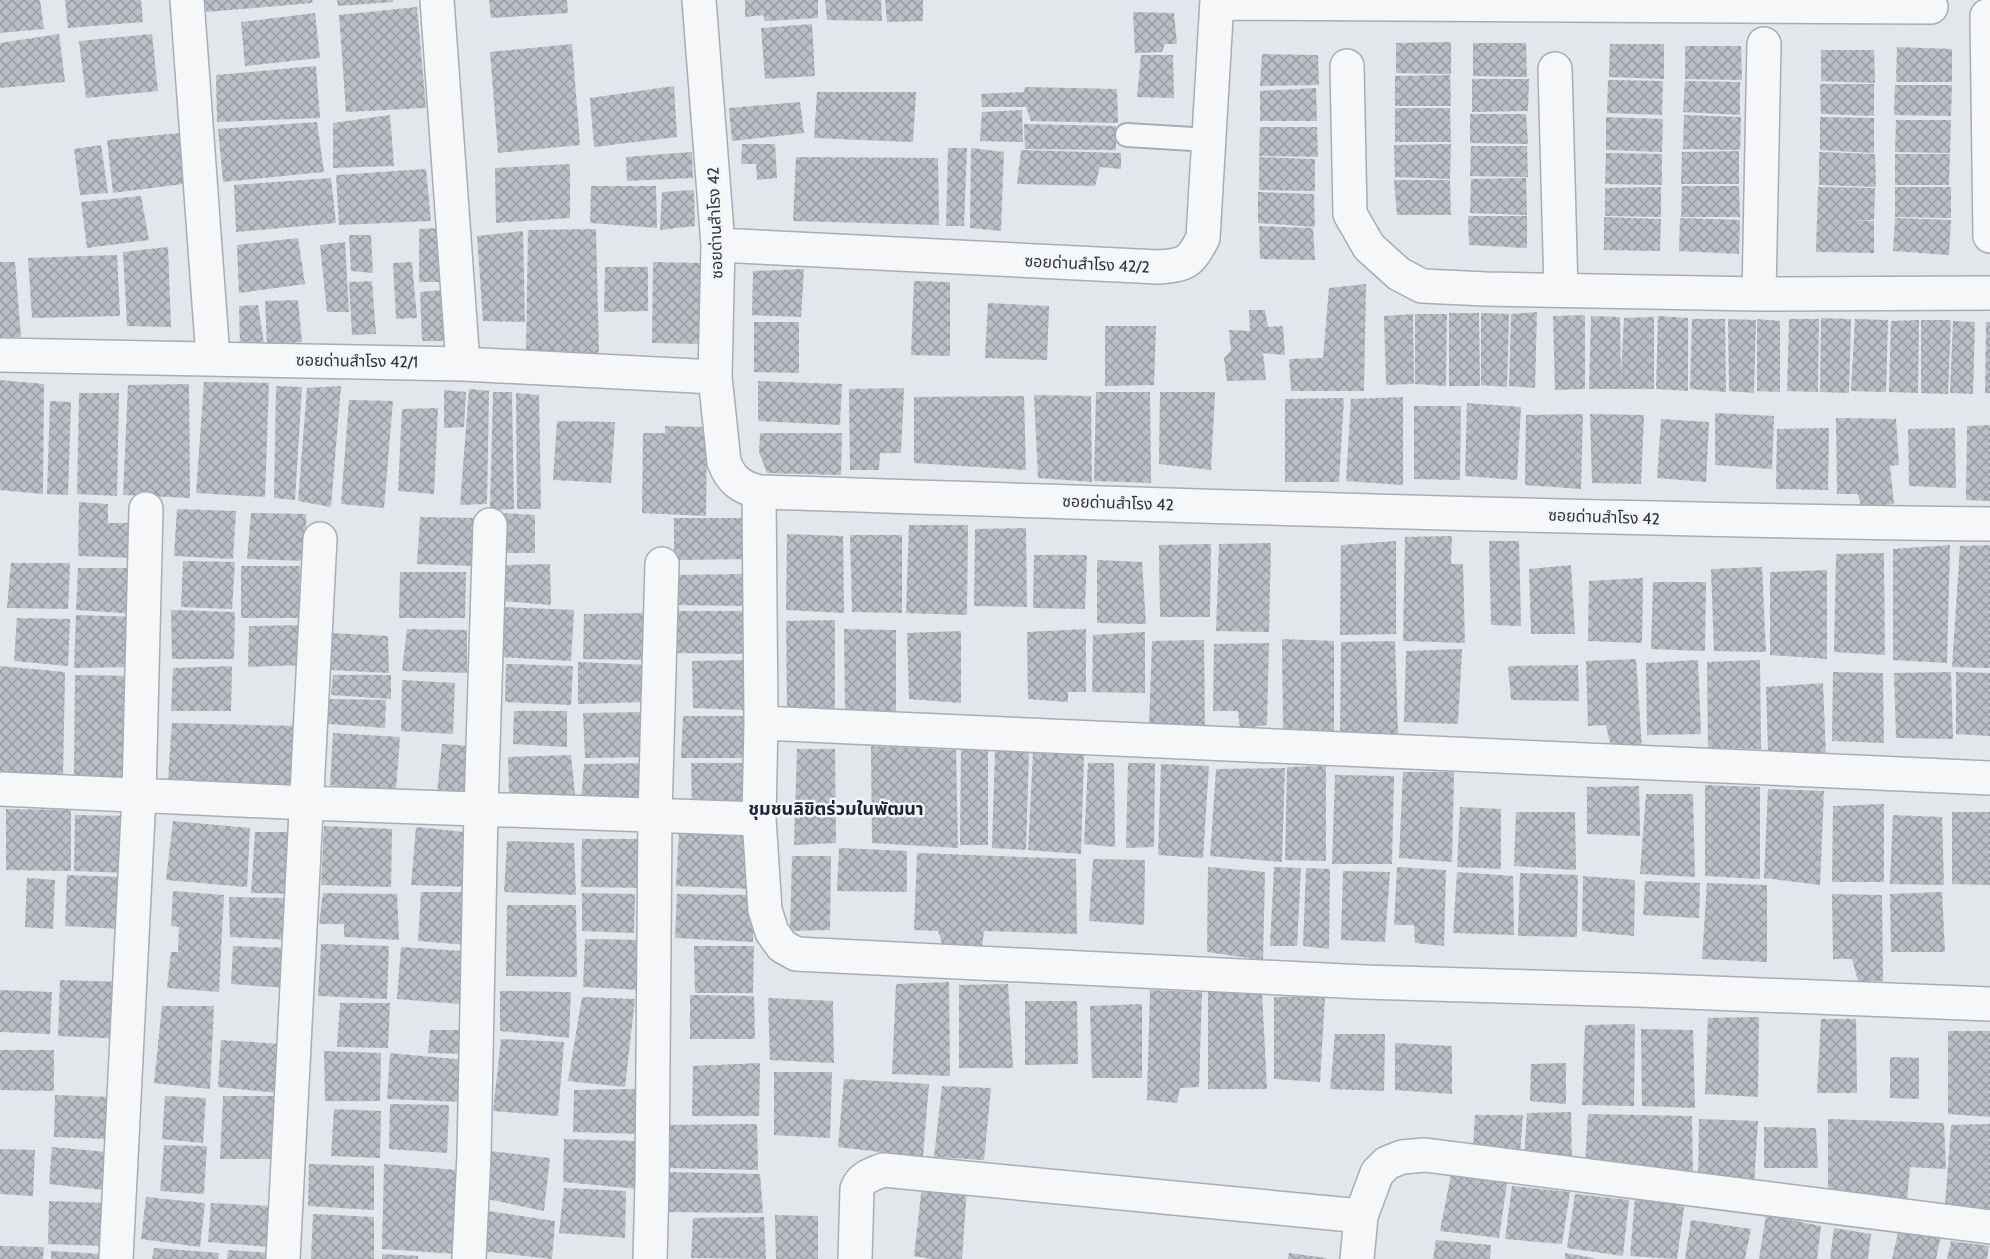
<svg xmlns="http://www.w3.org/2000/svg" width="1990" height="1259" viewBox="0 0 1990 1259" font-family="Cabin,'Noto Sans Thai',sans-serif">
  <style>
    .building { fill: url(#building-cross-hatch) }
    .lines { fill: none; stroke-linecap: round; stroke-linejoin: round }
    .service-casing { stroke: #a8adb4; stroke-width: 26 }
    .minor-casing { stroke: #a8adb4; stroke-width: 36 }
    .service { stroke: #f5f7f9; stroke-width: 22 }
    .minor { stroke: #f5f7f9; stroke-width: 33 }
    .labels { text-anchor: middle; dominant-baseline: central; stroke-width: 5; stroke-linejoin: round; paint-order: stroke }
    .street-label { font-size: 16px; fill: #2b3342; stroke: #f3f5f8 }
    .neighbourhood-label { font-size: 18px; font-weight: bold; fill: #1d2433; stroke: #f3f5f8 }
  </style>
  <defs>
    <pattern id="building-cross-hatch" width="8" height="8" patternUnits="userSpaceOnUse" patternTransform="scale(1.5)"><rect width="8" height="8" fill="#babfc7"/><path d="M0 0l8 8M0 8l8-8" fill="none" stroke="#979ca3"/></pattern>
  </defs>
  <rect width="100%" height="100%" fill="#e3e6ea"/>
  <!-- building -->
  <path class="building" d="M0 0H40L44 29 0 33Z
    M65 0H141L143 22 68 28Z
    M205 0H312L313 3 206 12Z
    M337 0H393V2L338 6Z
    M489 0H567L568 13 491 18Z
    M745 0H818V18L765 21 763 15 745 17Z
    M825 0H881L882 21 827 20Z
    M885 0H923V21L887 22Z
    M417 7 426 108 346 112 339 15Z
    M1133 12 1174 13 1177 44H1165L1162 52 1135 53Z
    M315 13 320 58 245 66 241 22Z
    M812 24 815 76 765 79 761 28Z
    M59 34 65 82 0 88V43Z
    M152 34 158 91 86 98 79 41Z
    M1451 42V74L1396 73V43Z
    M1473 43H1526L1527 77 1473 76Z
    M572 44 580 145 498 153 490 52Z
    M1610 44H1664V79L1609 77Z
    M1685 46H1741L1742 80 1685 79Z
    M1897 47 1952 49V82H1896Z
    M1821 50H1874L1875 83 1821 81Z
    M1262 54 1318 55 1319 85 1260 86Z
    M1141 55H1173L1174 98 1137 97Z
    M316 66 320 118 217 122 216 75Z
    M1450 75 1451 106H1395V76Z
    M1472 79H1529L1528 111 1472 112Z
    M1608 80 1663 81 1662 115 1607 113Z
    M1685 81 1740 82V115L1683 112Z
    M1820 84H1874V116L1821 114Z
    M1895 85H1952L1951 116 1894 115Z
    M674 86 677 137 594 147 590 98Z
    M1025 87 1117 89 1118 123 1031 121 1026 107H982L981 94 1024 92Z
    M1316 88 1317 121H1260V91Z
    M817 92H916L913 142 814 138Z
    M800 102 804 133 732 141 729 108Z
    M1395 108H1450L1451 142H1395Z
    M1022 110 1023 142 980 141 982 112Z
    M1470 114H1526L1528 144 1470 143Z
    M390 115 394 166 333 168V123Z
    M1684 115 1741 117 1740 150 1683 149Z
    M1606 117 1663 119 1662 152 1606 150Z
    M1820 117 1874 118V153L1820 150Z
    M1896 120H1951L1950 153 1895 152Z
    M317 122 324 172 223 182 218 129Z
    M1024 124 1116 126V150L1025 149Z
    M1260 127H1317L1318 157 1259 156Z
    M180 133 183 184 113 193 107 140Z
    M742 144H775L777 178 757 180 756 164H741Z
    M1451 144 1450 179 1395 177 1394 145Z
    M101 145 108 193 80 195 74 149Z
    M1471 146H1527L1528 177 1470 176Z
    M948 148H967L964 226H946Z
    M971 148 1004 152 1001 231 970 228Z
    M1021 150 1121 153V169L1100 167 1095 186 1017 184Z
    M1739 151V184H1681L1682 152Z
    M692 152 693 178 627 181 626 157Z
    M1819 152 1875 154 1876 187 1819 185Z
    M1606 153 1662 154V185L1605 184Z
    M1895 154H1950L1949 185H1895Z
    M796 157 938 158 939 225 793 221Z
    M1259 157 1315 159V191L1259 190Z
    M570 164V218L496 223 495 168Z
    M426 169 431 221 339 225 336 175Z
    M331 178 336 223 236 232 234 185Z
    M1526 178 1527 215 1470 213 1471 179Z
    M1394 180H1450L1451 215H1397Z
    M591 186H656L657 228 590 223Z
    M1682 186H1739L1740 217H1681Z
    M1661 187V217L1605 216V188Z
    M1818 187 1875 188 1874 220 1849 221H1874V253L1816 252Z
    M1895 187H1951V218L1895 217Z
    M694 190 695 226 660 230 662 192Z
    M1258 192 1314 194 1315 227 1258 223Z
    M141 196 149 240 87 248 81 202Z
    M1468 216H1527V248L1469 245Z
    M1604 217 1661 219 1660 251 1604 250Z
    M1680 218 1740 220 1739 254 1679 251Z
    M1895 218 1951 220 1949 255 1893 251Z
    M1259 226 1313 228 1315 260 1260 259Z
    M441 228V282H419V229Z
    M596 229 599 354 526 353 528 230Z
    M523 231 525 322 483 321 477 236Z
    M349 235H371L373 273 351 271Z
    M298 238 305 284 239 293 237 245Z
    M345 242 349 312H327L320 245Z
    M168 247 171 327 127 326 123 252Z
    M117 255 120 316 32 318 28 258Z
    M0 262H15L21 337H0Z
    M412 262 417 318 396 319 393 263Z
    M653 262 702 263 706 344 652 343Z
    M605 267H648V311L604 312Z
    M804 269 801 317 752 315 753 271Z
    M372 281 376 334 352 335 349 282Z
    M914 281 950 282V356L911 355Z
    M1366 284 1364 391H1291L1289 359 1323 358 1329 288Z
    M442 290 445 341H422L420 292Z
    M298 300 302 342 267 345 265 301Z
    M988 303 1049 306 1047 360 985 358Z
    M258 305 264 343 240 346 239 306Z
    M1249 310H1265L1268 327 1283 326 1285 355 1263 353 1266 380 1227 381 1224 358 1231 351 1229 330 1250 331Z
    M1537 312 1535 388 1509 386 1511 314Z
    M1449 313H1479L1480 386H1449Z
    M1481 313 1509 314 1507 387 1481 385Z
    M1413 314 1414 384 1386 385 1384 316Z
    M1415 314H1447L1446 386 1415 384Z
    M1585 315V389L1555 390 1553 316Z
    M1591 316 1620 317 1621 376 1624 318 1654 317V389H1589Z
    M1658 316 1688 318V391L1656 389Z
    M1821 318 1851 319 1849 393 1820 392Z
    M1692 319H1725L1726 392 1690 389Z
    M1728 319 1756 320 1754 393 1729 391Z
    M1757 319 1780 321V392L1757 391Z
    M1789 319H1819L1818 392 1787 391Z
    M1855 319 1888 320 1886 392 1851 391Z
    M1919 320 1918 393 1889 392 1891 321Z
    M1921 320H1951L1948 394 1921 393Z
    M1953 321 1975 322 1973 394 1950 393Z
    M754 322H799V373L754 372Z
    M1986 322H1990V393H1985Z
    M1105 326H1156L1154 385 1105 386Z
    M0 380 44 384 43 494 0 490Z
    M758 381 842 384 840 425 758 421Z
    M204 382 269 383 265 497 196 493Z
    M189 384 190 498 123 495 128 385Z
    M276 386 302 387 295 500 274 498Z
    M341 386 331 507 298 501 307 388Z
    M904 388 901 453H880L879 470H850L849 389Z
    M469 389 489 391 487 504 460 505Z
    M444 390 466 392 464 427 444 428Z
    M493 392H512L514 509 490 510Z
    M1096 392H1150L1151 483 1094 481Z
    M1160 392H1215L1211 470 1159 464Z
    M79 393H119L117 496 77 494Z
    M516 393 539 395 541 509H517Z
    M1034 395 1091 396 1092 482 1038 478Z
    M1024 396 1026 470 914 463V397Z
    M1403 397V485L1346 481 1351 399Z
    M1344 398 1339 482H1285V399Z
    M349 400 393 401 384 508 341 504Z
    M50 401 71 402 68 495 47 494Z
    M1467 403 1521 407 1517 480 1465 476Z
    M1414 406H1461L1460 480 1414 479Z
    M438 408 434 494 398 491 402 409Z
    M1715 413 1774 416 1772 469 1715 465Z
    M1583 414 1581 489 1525 485 1526 415Z
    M1590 414 1644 415 1641 484 1592 483Z
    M1836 418 1896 419 1899 465 1890 466 1894 504 1861 507 1858 494H1837Z
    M1661 419 1709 422 1706 482 1657 478Z
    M557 421 615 422 611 483 553 480Z
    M1990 425V501L1966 500 1967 426Z
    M665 426 707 427 706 516 642 513 643 433H665Z
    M1829 428 1828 490 1776 489 1777 429Z
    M1955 428 1956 488 1909 486 1908 429Z
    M760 433H842L841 475 767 473 759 452Z
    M79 502 108 504V523H139L136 558 78 556Z
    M177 509 236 511 233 559 174 556Z
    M251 513 306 514 307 561 247 559Z
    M503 513 535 515V553H502Z
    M420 517 476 518 475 566 417 564Z
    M674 518H748L750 559 674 560Z
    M909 525H968L967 615 906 613Z
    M1026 528 1027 607 974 606 975 529Z
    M787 534 843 536 844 613 786 610Z
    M850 535H902V613L852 612Z
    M1452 536 1451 564H1463L1465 643 1403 641 1405 537Z
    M1396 541V634L1340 635 1341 545Z
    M1489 541H1519L1521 626 1491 625Z
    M1271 543 1269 632 1216 631 1219 544Z
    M1211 544 1210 617H1160L1159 545Z
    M1950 545 1947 663 1893 660V549Z
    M1990 545V668L1952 667 1960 546Z
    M1884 553 1885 655 1834 652 1836 554Z
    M1034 555H1087L1085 609 1033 608Z
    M1097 560 1142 562 1146 624 1097 623Z
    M183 561 235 562 232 609 181 607Z
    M11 563H70L68 609 7 608Z
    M550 564 551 605 503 601 505 565Z
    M1571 565 1575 634H1531L1529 569Z
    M241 566H300L299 618H241Z
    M1762 567 1766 652 1714 651 1711 569Z
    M78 568H138L136 614 76 610Z
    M1827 570V659L1770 655V572Z
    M400 572H466L465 618H399Z
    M747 574 748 606 670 605 669 575Z
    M1643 578 1642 643 1588 641 1589 581Z
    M1653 582H1706L1705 651 1651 649Z
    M503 607 574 610 571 661 501 657Z
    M171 610 235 612 234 659H172Z
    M675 611H746L747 654 674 653Z
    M651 613 649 660 583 659 584 614Z
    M76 615 137 617 136 667 74 668Z
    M17 618 70 619 68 666 14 661Z
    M835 620V713L787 707 786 621Z
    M305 625 306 665 248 667 249 626Z
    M407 629 467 630V673L402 671Z
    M844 629 896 630V715L845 714Z
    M1086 629V692H1068V702L1028 699 1027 632Z
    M961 631V703L909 699 907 633Z
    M1145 632V693L1092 692 1093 635Z
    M332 633 388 636 389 673 330 670Z
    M1282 639 1334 641V731L1283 730Z
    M1204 640 1205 729 1149 726 1152 641Z
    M1395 641 1398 735 1340 733 1341 642Z
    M1269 643 1267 725 1240 729 1238 711H1213L1214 644Z
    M1462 649 1458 724 1404 722 1406 651Z
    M1636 659 1642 748 1611 747 1606 725 1588 726 1586 661Z
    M743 660 745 710 693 708 692 661Z
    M1698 660 1701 734 1647 735 1646 663Z
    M1760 660 1761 749 1708 748 1707 662Z
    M578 662 648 665V702L578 704Z
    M506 664 573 666 571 705 505 702Z
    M1578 665 1579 701 1511 700 1508 666Z
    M0 666 65 672 63 778 0 772Z
    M232 666 231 711H171L173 668Z
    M1833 672 1883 673 1884 743 1832 741Z
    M1951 672 1953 739 1896 738 1894 673Z
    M1956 672 1990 673V736L1956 734Z
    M75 675 135 676 132 780 74 776Z
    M333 675H391V699L331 695Z
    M402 680 455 683 453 734 401 731Z
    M1823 683 1826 756 1768 751 1766 687Z
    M327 699 386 700 385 728 328 724Z
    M514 711H567V747L513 744Z
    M650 712V757L585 758 583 713Z
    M683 716H748L746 758H681Z
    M172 723 299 726 300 785 168 779Z
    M333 733 400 737 396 791 330 785Z
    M442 744 477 746 474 794 437 793Z
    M871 746 956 750 958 848 872 843Z
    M797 749H835L836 843 794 845Z
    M961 749 988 751V845H960Z
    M995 750 1029 751 1026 850 992 848Z
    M1033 753 1084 755 1081 854 1028 850Z
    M571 755 575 795 509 794 508 757Z
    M649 763V804L581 801 584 764Z
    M691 763H742L744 808 692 807Z
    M1088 763H1114L1115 847 1084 844Z
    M1128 763H1155L1154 847 1126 848Z
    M1161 764 1209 766 1203 858 1158 855Z
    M1326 766V861L1285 860 1287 767Z
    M1285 768 1282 862 1210 856 1216 769Z
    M1403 772H1454L1452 862 1399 858Z
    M1335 775 1394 776 1392 864H1332Z
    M1705 785 1760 787V879L1705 876Z
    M1639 786 1640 836 1587 834V787Z
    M1768 789 1824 791 1820 885 1764 878Z
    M1646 794H1693L1695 877 1640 874Z
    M1884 804V882H1832L1833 806Z
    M1460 807 1501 809V869L1457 867Z
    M6 809 71 810V871L6 870Z
    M1516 812H1575L1576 870 1514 866Z
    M1952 812H1990V885L1952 884Z
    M75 815 131 816 130 873 74 871Z
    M1893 815 1942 817 1944 885 1890 884Z
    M173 821 250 828 247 887 166 880Z
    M324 826 392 829 391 887 321 885Z
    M416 827 473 833 471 887 411 885Z
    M679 831 751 833 752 889 676 886Z
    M255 832H299L297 894 251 893Z
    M582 839H648L649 888 581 887Z
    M507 841 574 843 576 895 504 892Z
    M839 848 907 851V892L837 891Z
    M917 853 1076 859 1077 934 984 931 982 948 943 947 938 931 914 930Z
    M792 856H831L830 930 790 931Z
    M1093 859 1145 860 1144 925 1089 921Z
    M1208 867 1265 872 1263 960 1207 952Z
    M1274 867 1301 868 1297 946H1270Z
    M1397 867 1446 870 1444 946 1415 943 1414 925H1394Z
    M1306 868 1330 869 1329 949 1303 946Z
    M1343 871 1390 872 1385 942 1341 940Z
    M1457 872 1513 876 1514 935 1453 933Z
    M1520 873 1578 875 1577 937 1518 936Z
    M67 875 123 877 121 929 65 926Z
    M1583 876 1635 880 1634 936 1582 931Z
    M27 878 55 880 53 929 25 927Z
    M1645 881 1700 883 1699 918 1643 915Z
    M1707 883 1767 885V962L1702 959Z
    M173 891 224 895 219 992 167 988 171 952H178L179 927 171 926Z
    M421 892H470L469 945 418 941Z
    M1942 892 1945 952H1891L1890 894Z
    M323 893 397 894 399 940 344 937V924H319Z
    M582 893 635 894 634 933 582 931Z
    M677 894 754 895 753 942 675 938Z
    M1832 894 1882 895 1883 981H1858L1852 959H1833Z
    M229 897 294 898V940L230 937Z
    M507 905H576L577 977 506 976Z
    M585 939 644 940 643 990 583 987Z
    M321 944 389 946 387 999 318 996Z
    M233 946 290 948 286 988 231 984Z
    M694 946H754L753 993H695Z
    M401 947 463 951 461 1004 397 999Z
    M60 980 124 982 122 1039 58 1036Z
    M949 982 950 1076 892 1074 896 984Z
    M1008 984 1013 1068H959V985Z
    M0 990 52 992 50 1034 0 1032Z
    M1150 990 1202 992 1199 1087 1180 1088 1177 1103 1147 1100Z
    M1208 990 1262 993 1267 1089H1208Z
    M500 991 571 992 569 1038 500 1031Z
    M690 995 754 996 755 1039H690Z
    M1325 996 1320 1082 1274 1079V997Z
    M582 997 635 999 625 1087 568 1081Z
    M768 998 833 1001 834 1063 770 1060Z
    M1025 1001H1077L1078 1064 1025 1065Z
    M340 1003H390L388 1048 337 1047Z
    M1142 1004V1078H1092L1090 1006Z
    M162 1006H214L210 1089 154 1083Z
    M1759 1017 1758 1097 1705 1094 1708 1018Z
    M1821 1019H1856L1857 1093H1817Z
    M1635 1024 1634 1106 1582 1105 1585 1025Z
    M1641 1029 1693 1030 1695 1108 1642 1106Z
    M430 1030H469V1054L428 1053Z
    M1948 1031H1990V1117L1948 1114Z
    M1335 1034H1385L1384 1091 1330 1089Z
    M501 1039 564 1042 558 1116 493 1111Z
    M221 1040 281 1044 279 1093 218 1087Z
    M1395 1043 1452 1046V1094L1395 1090Z
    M0 1050H54V1091L0 1090Z
    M324 1051 381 1053 380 1101H325Z
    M390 1053 467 1060 464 1102 387 1099Z
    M1890 1057 1919 1058V1099L1890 1098Z
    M760 1063 759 1116H692L693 1066Z
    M1566 1063V1104L1530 1101 1531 1064Z
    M774 1072H832L830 1138 774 1135Z
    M844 1079 929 1084 923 1157 838 1147Z
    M942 1086 991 1088 984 1160 934 1157Z
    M638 1089 642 1134 573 1132 574 1090Z
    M55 1095 110 1097 109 1139 54 1137Z
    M165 1096 206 1098 203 1143 162 1139Z
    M223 1096H280L279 1159H220Z
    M390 1104 449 1105 447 1153 389 1149Z
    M334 1109 381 1111 380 1158 331 1156Z
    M1571 1112 1572 1162 1524 1157 1527 1113Z
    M1588 1114 1692 1116 1693 1173 1585 1165Z
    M1475 1115H1523L1520 1154 1473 1151Z
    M1699 1119 1758 1121 1754 1185 1698 1180Z
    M1828 1119 1944 1123 1946 1169 1910 1167 1907 1202 1828 1193Z
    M757 1124 758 1170 668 1168 669 1125Z
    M1990 1124V1209L1945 1206 1951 1125Z
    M1764 1127 1816 1128 1818 1168H1764Z
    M564 1139 640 1141 639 1189 563 1182Z
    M164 1145 207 1146 204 1194 160 1191Z
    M52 1147 107 1152 104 1190 49 1184Z
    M0 1149 35 1150 33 1196 0 1194Z
    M490 1151 550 1158 544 1211 482 1198Z
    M309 1164 374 1166V1210L308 1206Z
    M384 1164 458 1170 457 1254 382 1249Z
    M668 1172 760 1174 763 1213 667 1212Z
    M1451 1174 1507 1183 1499 1238 1440 1231Z
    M922 1186 967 1188 962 1259H931L914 1256Z
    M1512 1186 1570 1192 1562 1244 1505 1239Z
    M564 1188 626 1191 625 1238 559 1233Z
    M1575 1194 1629 1200 1623 1256 1567 1248Z
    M146 1197 205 1203 200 1247 141 1239Z
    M1635 1197 1685 1201 1677 1259 1630 1256Z
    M49 1201 106 1203 104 1246 48 1244Z
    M211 1203 272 1206 270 1247 208 1242Z
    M488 1211 555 1221 552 1259 481 1251Z
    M313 1214 374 1217V1259H311Z
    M775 1215 818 1216V1259H776Z
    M1766 1215 1821 1226 1817 1259H1759Z
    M764 1217 766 1259 691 1258 693 1218Z
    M1691 1220 1751 1229 1745 1259H1685Z
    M1834 1228 1871 1234 1868 1259H1830Z
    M1899 1228 1941 1235 1936 1259H1892Z
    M1436 1240 1491 1245 1490 1259H1433Z
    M1951 1241 1989 1246 1987 1259H1947Z
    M0 1246 44 1247 43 1259H0Z
    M154 1248 219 1253 218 1259H152Z
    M228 1250 272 1253V1259H227Z
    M51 1251 104 1254 103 1259H51Z
    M1289 1253 1326 1258V1259H1288Z
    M1565 1253 1594 1258V1259H1565Z
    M382 1254 418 1256V1259H382Z"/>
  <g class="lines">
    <!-- service casing -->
    <g class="service-casing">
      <path id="service" d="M1127 135 1209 140"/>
    </g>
    <!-- minor casing -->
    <g class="minor-casing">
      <path id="minor" d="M187 0 213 358
        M437 0 463 364
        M699 0 718 245 715 377 724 462C731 480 740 487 759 492 1169 505 1580 519 1990 524
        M1217 3 1931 7
        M1987 16 1990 236
        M1347 66 1350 214 1369 247 1399 274 1422 286 1486 289 1759 294 1990 293
        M1555 69 1561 290
        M718 245 1158 267C1186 265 1190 263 1203 238L1217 0
        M1759 294 1764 44
        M0 355 463 364 715 377
        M759 492 761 723 759 819 765 910 772 932 782 946 796 954 1364 982 1637 990 1990 1004
        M761 723 1990 778
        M0 789 308 803 759 819
        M116 1259 139 795 146 509
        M283 1259 320 539
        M469 1259 474 1154 481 809 490 525
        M650 1259 652 1184 655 815 662 564
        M855 1259 857 1189C861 1177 871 1175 883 1170L1361 1216
        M1357 1259 1361 1216 1377 1173 1387 1163 1402 1157 1425 1155 1990 1227"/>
    </g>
    <!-- service -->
    <use href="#service" class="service"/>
    <!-- minor -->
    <use href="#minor" class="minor"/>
  </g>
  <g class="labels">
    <!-- street labels -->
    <g class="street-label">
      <text transform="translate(715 223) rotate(-92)">ซอยด่านสำโรง 42</text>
      <text transform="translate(1087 264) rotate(3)">ซอยด่านสำโรง 42/2</text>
      <text transform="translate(357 361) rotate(1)">ซอยด่านสำโรง 42/1</text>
      <text transform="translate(1118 503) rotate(2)">ซอยด่านสำโรง 42</text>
      <text transform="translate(1604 517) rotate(2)">ซอยด่านสำโรง 42</text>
    </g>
    <!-- neighbourhood labels -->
    <g class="neighbourhood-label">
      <text x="836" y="809">ชุมชนลิขิตร่วมในพัฒนา</text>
    </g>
  </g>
</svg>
